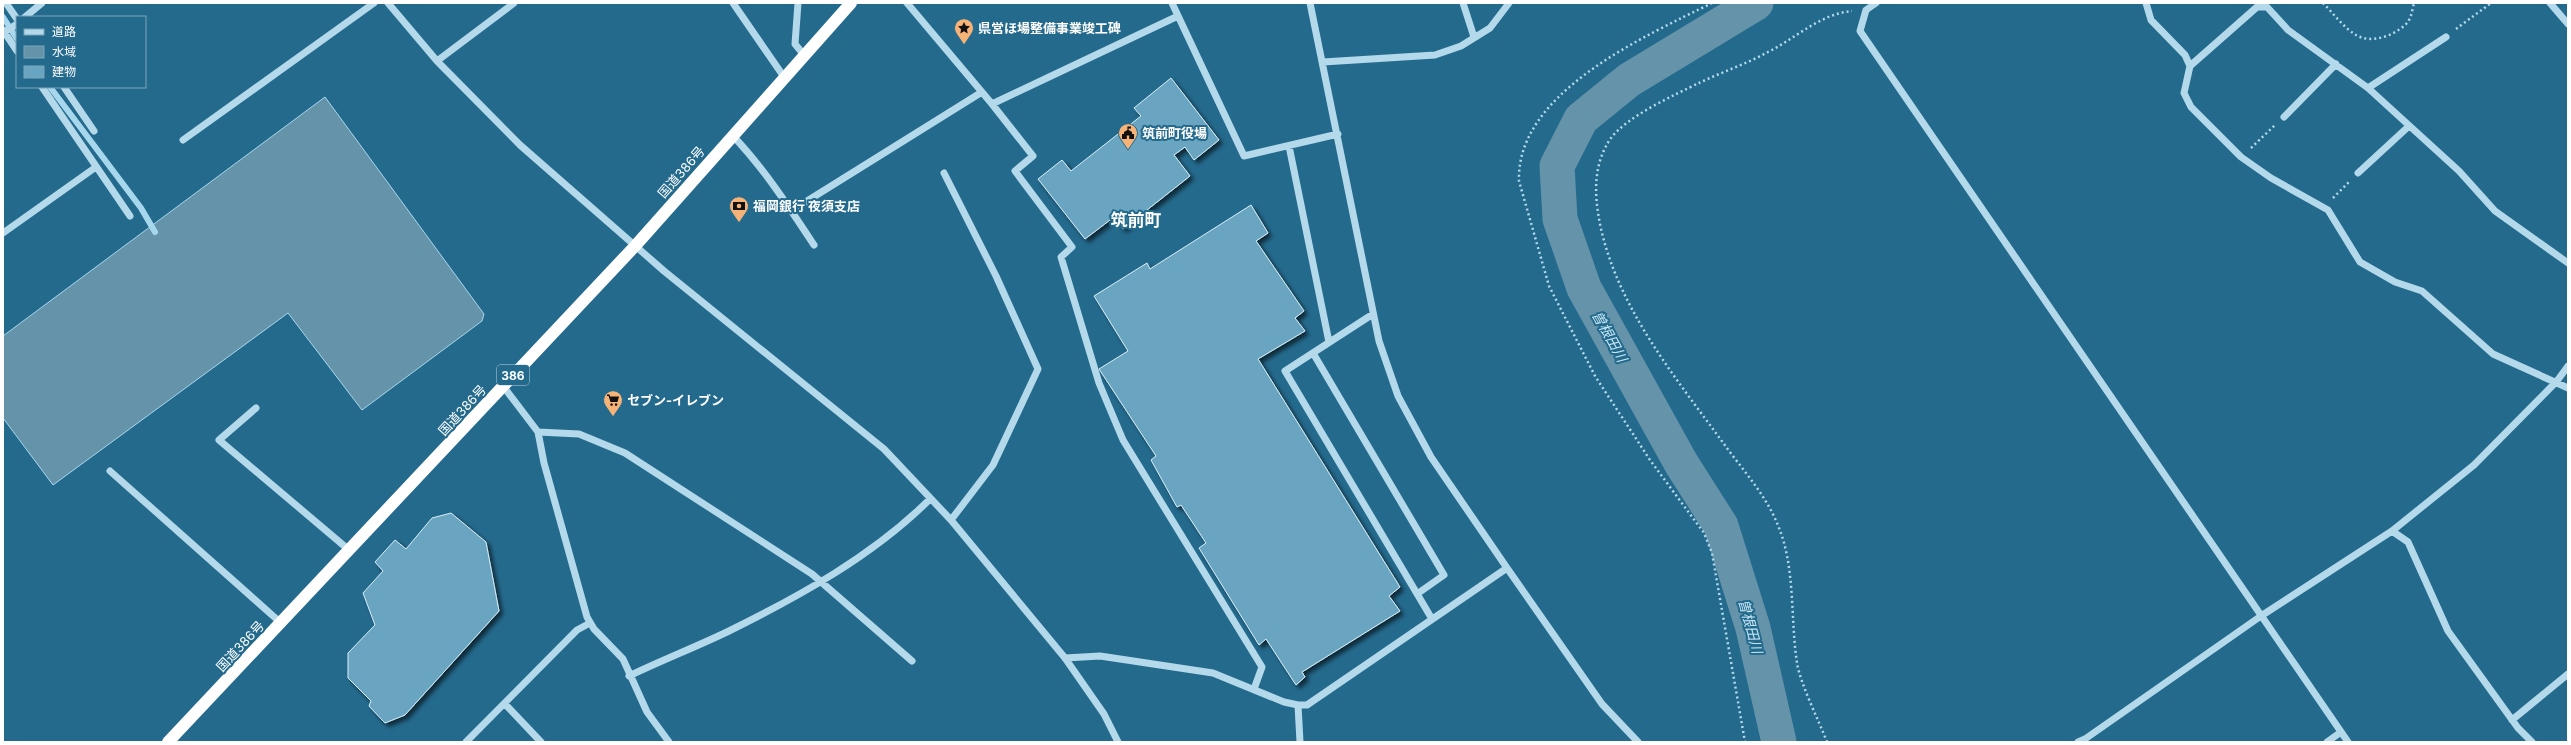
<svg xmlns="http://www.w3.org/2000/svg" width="2571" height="745" viewBox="0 0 2571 745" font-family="Inter,'Noto Sans JP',sans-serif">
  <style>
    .water { fill: #6593aa; stroke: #a7d7ec }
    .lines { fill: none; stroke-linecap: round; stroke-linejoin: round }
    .stream { stroke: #a7d7ec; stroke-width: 6 }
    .river { stroke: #6593aa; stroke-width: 35 }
    .building { fill: #69a4c0; stroke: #d8eef8; filter: url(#shadow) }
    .path { stroke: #b3d9eb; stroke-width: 2.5; stroke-dasharray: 2 3; stroke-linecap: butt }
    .minor { stroke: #b3d9eb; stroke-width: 7 }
    .highway { stroke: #fff; stroke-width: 12 }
    .labels { text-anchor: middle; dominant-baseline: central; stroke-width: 4; stroke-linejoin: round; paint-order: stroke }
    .shield { fill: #246a8d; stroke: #bdd2dd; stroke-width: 1 }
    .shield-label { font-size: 12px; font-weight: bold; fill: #fff }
    .poi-label { font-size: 13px; font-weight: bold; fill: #fff; stroke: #246a8d; text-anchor: start }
    .street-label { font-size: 13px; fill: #fff; stroke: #246a8d }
    .water-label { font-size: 14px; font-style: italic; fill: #c5e5f3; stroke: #246a8d }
    .district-label { font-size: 17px; font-weight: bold; fill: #fff; stroke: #246a8d }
  </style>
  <defs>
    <filter id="shadow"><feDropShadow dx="3.5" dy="3.5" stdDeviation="2" flood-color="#0009"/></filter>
  </defs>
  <rect width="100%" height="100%" fill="#246a8d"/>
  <!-- water -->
  <path class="water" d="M325 97 484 314 482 321 362 410 288 313 53 485 3 418V336Z"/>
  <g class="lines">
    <!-- stream -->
    <path class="stream" d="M3 17 17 39
      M50 87 141 208 155 232"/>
    <!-- river -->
    <path class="river" d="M1756 3 1629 80 1581 119 1557 166 1560 219 1584 288 1681 463 1721 526 1753 628 1779 742"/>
  </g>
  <!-- building -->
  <path class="building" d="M1171 78 1219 140 1194 160 1185 147 1174 155 1190 176 1123 229 1114 217 1085 239 1038 179 1062 160 1071 171 1141 116 1134 108Z
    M1251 205 1268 233 1256 241 1304 311 1295 318 1305 331 1258 359 1400 587 1389 596 1400 611 1302 672 1305 677 1296 685 1266 639 1259 645 1199 548 1206 543 1181 505 1177 507 1151 460 1156 456 1099 369 1128 351 1094 296 1147 263 1150 269Z
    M451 513 486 542 499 611 405 715 385 723 369 706 371 701 348 678V653L375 625 363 593 383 571 375 562 395 540 406 549 432 518Z"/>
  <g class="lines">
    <!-- path -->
    <path class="path" d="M1712 3C1646 36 1516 92 1519 181L1549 286 1595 376 1650 460 1704 533 1712 553 1745 742
      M2323 3C2333 13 2344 28 2356 35 2371 44 2393 36 2405 25 2411 20 2412 11 2414 3
      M2456 29 2491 3
      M2251 148 2275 125
      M2333 198 2349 182
      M1827 742C1819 721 1800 683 1797 663 1790 617 1796 566 1777 523 1765 494 1742 469 1724 444 1675 377 1617 307 1600 224 1594 194 1593 164 1611 138 1626 117 1676 94 1699 83 1722 72 1746 64 1768 52 1796 38 1820 14 1852 11"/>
    <!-- minor -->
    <path class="minor" d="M6 3 17 19
      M388 3 437 61 520 145 664 271 884 449 951 520 1065 658 1104 714 1118 742
      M733 3 784 77
      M798 3 795 44 804 55
      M907 3 992 104 1178 16
      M1172 3 1244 156 1338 134
      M1310 3 1379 341 1398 396 1431 457 1507 568 1602 704 1638 742
      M1463 3 1474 37
      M1876 3 1866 10 1860 31 2348 742
      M2146 3 2151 20 2185 55 2190 66 2257 7H2267L2288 30 2368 88 2459 171 2495 211 2568 263
      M2550 3 2568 24
      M25 17 42 3
      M3 30 17 51
      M3 33 17 24
      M437 61 514 3
      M1323 62 1435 55 1461 46 1490 28 1509 3
      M2190 66 2184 93 2191 107 2241 157 2271 178 2328 210 2360 262 2395 282 2422 291 2493 354 2568 388
      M42 87 130 216
      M64 87 94 131
      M2368 88 2446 37
      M992 104 1033 156 1015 171 1072 247 1061 257 1099 383 1123 440 1262 667 1254 689
      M2284 117 2336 64
      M732 135C763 167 789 207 814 245
      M183 140 374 3
      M1289 146 1329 342
      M944 173 996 276 1038 369 993 465 951 520
      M2358 173 2409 126
      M791 211 982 92
      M3 233 96 167
      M1373 314 1285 371 1432 619
      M1313 353 1444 575 1417 594
      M503 386 538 432 544 463 587 617 594 629 623 659 647 712 669 742
      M256 408 219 440 349 550
      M538 432 579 434 625 453 812 574 912 661
      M110 471 281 623
      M2392 531 2408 542 2448 631 2518 728 2532 742
      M1065 658 1100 656 1213 673 1284 702 1298 705H1307L1507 568
      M629 676C662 660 696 647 729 631 800 596 874 555 930 499
      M505 704 541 742
      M1298 705 1300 742
      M2512 720 2568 674
      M466 742 577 630 590 623
      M2078 742 2085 739 2261 616 2392 531 2474 465 2557 381 2568 366
      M2327 742 2341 732"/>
    <!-- highway -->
    <path class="highway" d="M168 742 636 245 851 3"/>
  </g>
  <!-- icons -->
  <defs>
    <g id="sight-pin" transform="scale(1)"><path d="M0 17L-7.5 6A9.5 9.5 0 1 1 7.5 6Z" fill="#f5b377" stroke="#246a8d"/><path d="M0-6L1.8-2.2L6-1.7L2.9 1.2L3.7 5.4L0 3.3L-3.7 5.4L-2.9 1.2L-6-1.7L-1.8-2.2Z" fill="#111"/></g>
    <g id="civic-pin" transform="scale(1)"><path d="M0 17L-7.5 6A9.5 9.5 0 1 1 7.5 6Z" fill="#f5b377" stroke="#246a8d"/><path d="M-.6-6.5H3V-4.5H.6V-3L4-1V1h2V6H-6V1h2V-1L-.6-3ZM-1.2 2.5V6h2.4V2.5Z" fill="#111"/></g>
    <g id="bank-pin" transform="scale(1)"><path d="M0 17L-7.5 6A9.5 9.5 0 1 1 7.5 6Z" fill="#f5b377" stroke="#246a8d"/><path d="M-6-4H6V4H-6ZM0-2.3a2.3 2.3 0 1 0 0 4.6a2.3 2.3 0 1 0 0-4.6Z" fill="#111"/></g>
    <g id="supermarket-pin" transform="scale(1)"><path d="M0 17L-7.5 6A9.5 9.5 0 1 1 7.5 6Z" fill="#f5b377" stroke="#246a8d"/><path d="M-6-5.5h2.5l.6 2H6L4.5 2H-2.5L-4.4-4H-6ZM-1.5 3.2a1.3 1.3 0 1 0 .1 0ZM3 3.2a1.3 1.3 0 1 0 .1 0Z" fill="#111"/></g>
  </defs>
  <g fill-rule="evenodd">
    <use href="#sight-pin" x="964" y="28"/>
    <use href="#civic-pin" x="1128" y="133"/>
    <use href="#bank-pin" x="739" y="206"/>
    <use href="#supermarket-pin" x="613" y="400"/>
  </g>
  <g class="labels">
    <!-- shield labels -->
    <rect class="shield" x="497" y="365" width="32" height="20" rx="3"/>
    <g class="shield-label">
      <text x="513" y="375">386</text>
    </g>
    <!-- poi labels -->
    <g class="poi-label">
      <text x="978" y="28">県営ほ場整備事業竣工碑</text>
      <text x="1142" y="133">筑前町役場</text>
      <text x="753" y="206">福岡銀行 夜須支店</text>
      <text x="627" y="400">セブン-イレブン</text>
    </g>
    <!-- street labels -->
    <g class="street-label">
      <text transform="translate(681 172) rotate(-49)">国道386号</text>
      <text transform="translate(462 410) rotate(-47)">国道386号</text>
      <text transform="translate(240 646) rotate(-47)">国道386号</text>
    </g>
    <!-- water labels -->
    <g class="water-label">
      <text transform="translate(1610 336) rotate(61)">曽根田川</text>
      <text transform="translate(1751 626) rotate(75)">曽根田川</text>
    </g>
    <!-- district labels -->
    <g class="district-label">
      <text x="1136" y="220">筑前町</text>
    </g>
  </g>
  <!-- border -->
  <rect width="2571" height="745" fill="none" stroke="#ffffff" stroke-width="8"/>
  <!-- legend -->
  <rect x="16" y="16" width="130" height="72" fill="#246a8d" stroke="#7ca6bb"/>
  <rect x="24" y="29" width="20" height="6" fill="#b3d9eb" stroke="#7ca6bb"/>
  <text x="52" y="36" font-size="12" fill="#ffffff">道路</text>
  <rect x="24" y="46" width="20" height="12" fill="#6593aa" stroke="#7ca6bb"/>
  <text x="52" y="56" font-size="12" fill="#ffffff">水域</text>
  <rect x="24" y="66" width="20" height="12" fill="#69a4c0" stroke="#7ca6bb"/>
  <text x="52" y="76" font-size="12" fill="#ffffff">建物</text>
</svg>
